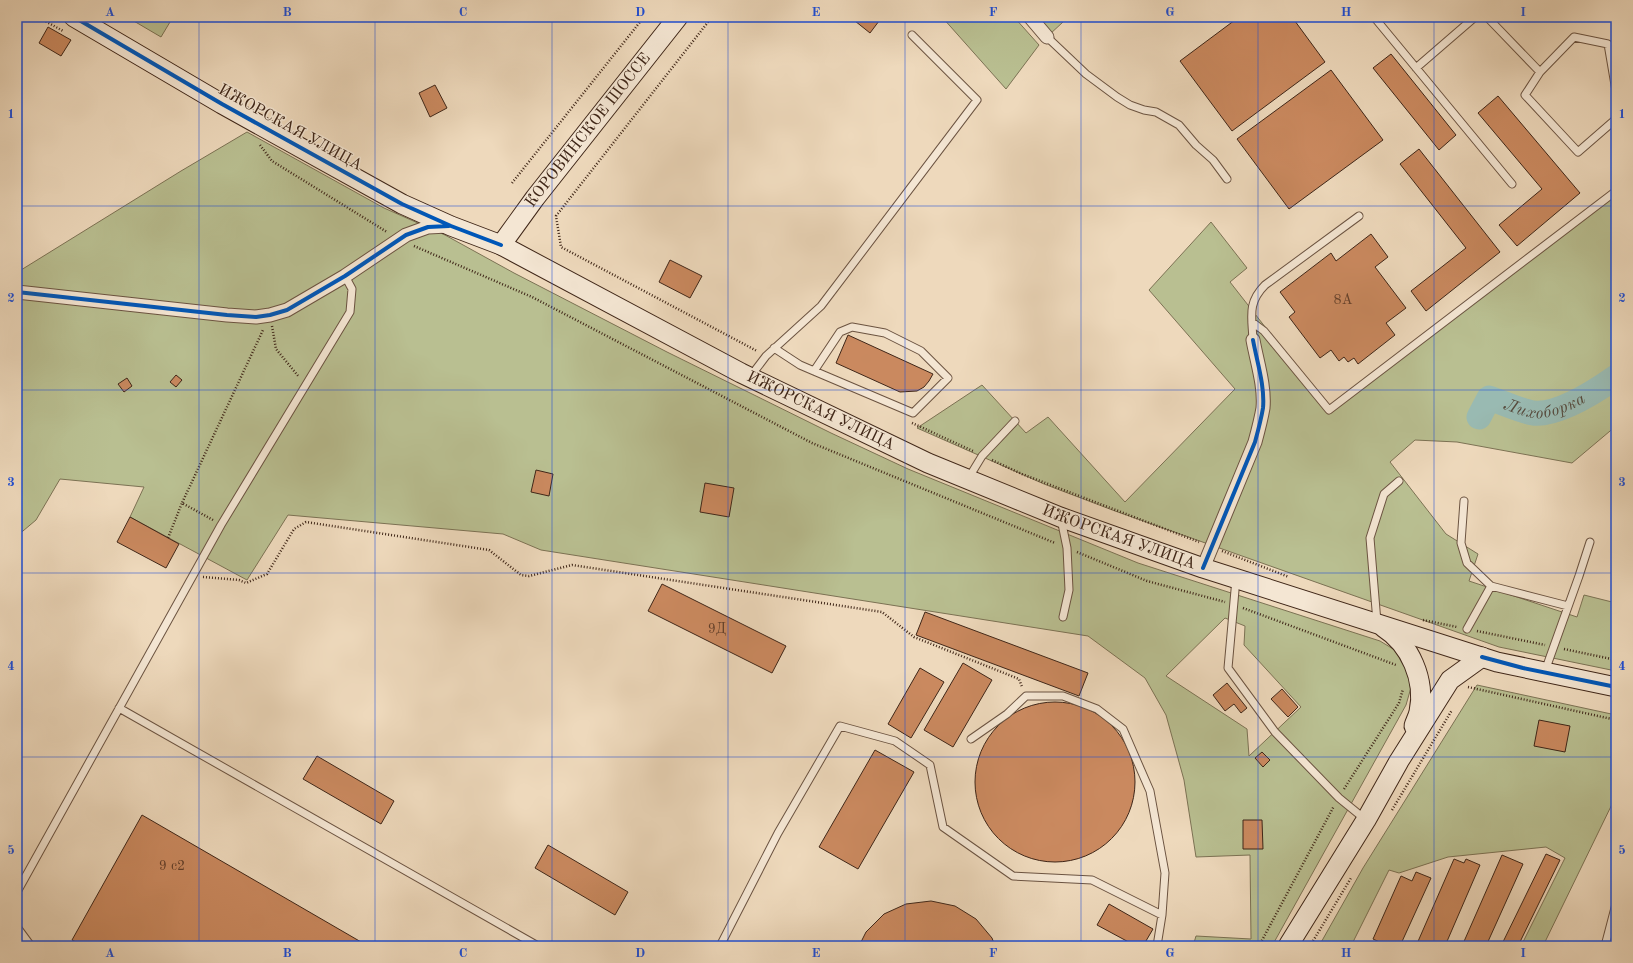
<svg xmlns="http://www.w3.org/2000/svg" width="1633" height="963" viewBox="0 0 1633 963" font-family="'Old Standard TT',serif">
  <style>
    .green { fill: #b9bf91; stroke: #7c7254; fill-rule: evenodd }
    .lines { fill: none; stroke-linecap: round; stroke-linejoin: round }
    .river { stroke: #99bab2; stroke-width: 25 }
    .building { fill: #ca895f; stroke: #3f2618 }
    .lane-casing { stroke: #6b5341; stroke-width: 9 }
    .street-casing { stroke: #6b5341; stroke-width: 15 }
    .secondary-casing { stroke: #3f2618; stroke-width: 21 }
    .path { stroke: #3f2618; stroke-width: 2.5; stroke-dasharray: 1 2; stroke-linecap: butt }
    .lane { stroke: #f4e6d3; stroke-width: 7 }
    .street { stroke: #f4e6d3; stroke-width: 13 }
    .secondary { stroke: #f4e6d3; stroke-width: 19 }
    .cycleway-casing { stroke: #f4e6d3; stroke-width: 6 }
    .cycleway { stroke: #0057b8; stroke-width: 4 }
    .grid { fill: none; stroke: #1d4ed8; stroke-width: 1; stroke-opacity: 0.55 }
    .labels { text-anchor: middle; dominant-baseline: central; stroke-width: 3; stroke-linejoin: round; paint-order: stroke }
    .number-label { font-size: 14px; fill: #623f2a }
    .street-label { font-size: 16px; fill: #3f2618; stroke: #f4e6d3 }
    .water-label { font-size: 17px; font-style: italic; fill: #564b3e; stroke: #f4e6d3 }
    .neatline { fill: none; stroke: #1d4ed8; stroke-width: 1.5 }
    .grid-label { font-size: 13px; text-anchor: middle; font-weight: bold; fill: #1d4ed8 }
  </style>
  <rect width="100%" height="100%" fill="#eed9bc"/>
  <filter id="stains"><feTurbulence type="fractalNoise" baseFrequency=".005" numOctaves="4"/><feColorMatrix values="0 0 0 0 .2 0 0 0 0 .09 0 0 0 0 .02 0 0 0 .5 -.17"/></filter>
  <radialGradient id="worn" r=".72"><stop offset=".6" stop-color="#630" stop-opacity="0"/><stop offset="1" stop-color="#630" stop-opacity=".3"/></radialGradient>
  <!-- green -->
  <path class="green" d="M127 17H173L161 37Z
    M942 17H1014L1039 45 1006 89Z
    M1034 17H1059L1063 22 1049 35Z
    M247 132 384 208 445 235 514 273 667 352 831 433 908 469 1138 563 1380 641 1403 655 1412 684 1406 705 1272 946H1193L1196 936 1251 939 1250 855 1196 857 1184 780 1166 715 1145 678 1088 636 541 550 503 534 288 515 247 580 130 517 144 487 60 479 36 520 17 536V270H21L181 171ZM1225 618 1245 626 1244 645 1301 707 1249 756 1247 729 1166 676Z
    M1616 191V426L1572 463 1457 442 1415 440 1390 462 1446 534 1478 554 1469 581 1577 617 1584 595 1616 603V671L1499 647 1115 511 1044 484 917 428 982 385 1026 433 1048 417 1125 502 1235 389 1149 290 1211 222 1247 268 1230 282 1330 410Z
    M1477 685 1616 715V796L1543 946H1521L1565 858 1546 847 1448 857 1399 873 1389 870 1351 946H1319L1363 868Z"/>
  <g class="lines">
    <!-- river -->
    <path class="river" id="s1" d="M1479 417 1489 398C1501 402 1521 411 1533 413 1558 416 1596 391 1616 377"/>
  </g>
  <!-- building -->
  <path class="building" d="M850 17H882L870 33Z
    M1239 17H1292L1325 62 1232 131 1180 61Z
    M48 27 71 40 61 56 39 43Z
    M1391 54 1456 135 1439 150 1373 68Z
    M1331 70 1383 140 1289 209 1237 139Z
    M435 85 447 108 430 117 419 93Z
    M1498 96 1580 193 1517 246 1499 225 1542 189 1478 113Z
    M1419 149 1500 252 1426 311 1411 291 1466 248 1400 164Z
    M1371 234 1388 257 1375 267 1406 308 1386 323 1395 335 1358 364 1354 358 1348 362 1344 357 1339 361 1331 350 1320 358 1289 317 1295 312 1280 292 1331 253 1336 261Z
    M670 260 702 276 690 298 659 282Z
    M848 335 933 374 929 381 924 387 917 391 900 392 836 363Z
    M176 375 182 380 176 387 170 382Z
    M127 378 132 386 124 392 118 384Z
    M536 470 553 474 549 496 531 492Z
    M705 483 734 488 729 517 700 512Z
    M130 517 179 544 166 568 117 542Z
    M662 584 786 646 772 673 648 611Z
    M925 612 1088 673 1079 696 916 635Z
    M963 663 992 680 953 747 924 730Z
    M920 668 944 682 911 738 888 724Z
    M1227 683 1247 708 1241 713 1234 704 1225 711 1213 695Z
    M1282 689 1298 707 1288 717 1271 699Z
    M975 782a80 80 0 1 1 160 0a80 80 0 1 1-160 0Z
    M1539 720 1570 726 1565 752 1534 746Z
    M875 750 914 772 858 869 819 847Z
    M1262 752 1270 760 1263 767 1255 758Z
    M317 756 394 801 381 824 303 779Z
    M142 815 368 946H84L72 940Z
    M1243 820H1262L1263 849H1243Z
    M548 845 628 892 615 915 535 868Z
    M1546 854 1560 860 1518 946H1501Z
    M1502 855 1523 864 1486 946H1462Z
    M1454 859 1464 863 1466 859 1480 865 1445 946H1416Z
    M1416 872 1431 878 1400 946H1388L1373 939 1401 876 1412 881Z
    M931 901 955 906 976 919 992 938 995 946H859L866 932 884 914 906 904Z
    M1109 904 1153 929 1143 946H1136L1097 925Z"/>
  <g class="lines">
    <!-- lane casing -->
    <g class="lane-casing">
      <path id="lane" d="M1374 17 1512 184
        M1487 17 1540 72
        M1047 37 1086 74 1117 97 1130 105 1144 110 1156 112 1179 125 1196 145 1213 160 1227 179
        M1416 68 1475 17
        M1616 91 1608 44 1574 37 1540 72 1525 95 1578 152 1616 119
        M1252 322 1264 331 1329 410 1616 191
        M1253 340C1252 317 1247 303 1265 285L1359 216
        M774 348 800 365 814 371 913 413 948 378 921 351 885 333 852 327 840 332 814 371
        M750 377 766 356 821 306 977 100 912 35
        M968 479 982 456 1015 421
        M1464 501 1461 543 1467 563 1491 586 1568 606
        M1061 519 1067 548 1069 590 1063 617
        M1236 579 1228 668 1275 732 1339 798 1366 820
        M1377 622 1370 538 1384 494 1399 481
        M1467 629 1491 586
        M1545 671 1579 576 1590 542
        M119 708 538 946
        M17 892 221 525 350 312 352 289 345 276
        M17 927 31 946
        M720 946 778 833 840 726 895 741 930 765 943 827 1013 876 1092 880 1162 915 1165 873 1150 791 1123 729 1097 709 1063 696H1026L1007 714 971 739
        M1157 946 1162 915
        M1605 946 1616 904"/>
    </g>
    <!-- street casing -->
    <g class="street-casing">
      <path id="street" d="M1030 17 1047 37
        M17 292 227 315 256 317 270 315 287 310 345 276 406 235 428 227 448 226
        M1203 568 1255 442C1258 431 1261 420 1263 408 1265 386 1257 362 1253 340"/>
    </g>
    <!-- secondary casing -->
    <g class="secondary-casing">
      <g id="secondary">
        <path id="s2" d="M74 17 222 104 402 204 451 226 501 245 741 373 928 463 1060 517 1203 568 1497 662 1616 687"/>
        <path id="s3" d="M501 245 535 198 678 17"/>
        <path d="M1383 627C1410 644 1426 680 1419 712 1418 717 1415 722 1414 726"/>
        <path d="M1288 946 1366 820 1399 761 1450 680 1482 657"/>
      </g>
    </g>
    <!-- path -->
    <path class="path" d="M38 17 63 31
      M712 17 556 216 561 247 757 351
      M260 145 272 161 387 232
      M512 183 644 17
      M414 246 532 297 812 443 1055 543
      M272 326 276 349 299 377
      M912 423 973 451
      M992 460 1022 474 1199 542
      M213 520 182 503 263 330
      M168 538 182 503
      M1222 551 1289 577
      M1077 552 1147 581 1225 602
      M203 577 239 580 246 583 267 574 294 529 306 522 489 550 521 575 529 576 572 565 882 612 914 637 1019 679 1022 687
      M1243 608 1396 665
      M1423 620 1457 627
      M1477 631 1545 645
      M1564 649 1616 660
      M1468 687 1616 720
      M1344 789 1399 703 1403 689
      M1392 810 1452 710
      M1259 946 1334 806
      M1310 946 1351 878"/>
    <!-- lane -->
    <use href="#lane" class="lane"/>
    <!-- street -->
    <use href="#street" class="street"/>
    <!-- secondary -->
    <use href="#secondary" class="secondary"/>
    <!-- cycleway casing -->
    <g class="cycleway-casing">
      <path id="cycleway" d="M74 17 222 104 402 204 451 226 501 245
        M17 292 227 315 256 317 270 315 287 310 345 276 406 235 428 227 449 226
        M1203 568 1255 442C1258 431 1261 420 1263 408 1265 386 1257 362 1253 340
        M1482 657 1523 668 1616 687"/>
    </g>
    <!-- cycleway -->
    <use href="#cycleway" class="cycleway"/>
  </g>
  <!-- grid -->
  <path class="grid" d="M199 17V946M375 17V946M552 17V946M728 17V946M905 17V946M1081 17V946M1258 17V946M1434 17V946M17 206H1616M17 390H1616M17 573H1616M17 757H1616"/>
  <g class="labels">
    <!-- number labels -->
    <g class="number-label">
      <text x="1343" y="300">8А</text>
      <text x="717" y="629">9Д</text>
      <text x="172" y="866">9 с2</text>
    </g>
    <!-- street labels -->
    <g class="street-label">
      <text transform="translate(290 128) rotate(29)">ИЖОРСКАЯ УЛИЦА</text>
      <text stroke="none"><textPath href="#s3" startOffset="144">КОРОВИНСКОЕ ШОССЕ</textPath></text>
      <text stroke="none"><textPath href="#s2" startOffset="845">ИЖОРСКАЯ УЛИЦА</textPath></text>
      <text stroke="none"><textPath href="#s2" startOffset="1169">ИЖОРСКАЯ УЛИЦА</textPath></text>
    </g>
    <!-- water labels -->
    <g class="water-label">
      <text stroke="none"><textPath href="#s1" startOffset="80">Лихоборка</textPath></text>
    </g>
  </g>
  <!-- margin -->
  <rect width="1633" height="963" fill="none" stroke="#eed9bc" stroke-width="44"/>
  <rect x="22" y="22" width="1589" height="919" class="neatline"/>
  <g class="grid-label">
    <text x="110" y="16">A</text>
    <text x="287" y="16">B</text>
    <text x="463" y="16">C</text>
    <text x="640" y="16">D</text>
    <text x="816" y="16">E</text>
    <text x="993" y="16">F</text>
    <text x="1170" y="16">G</text>
    <text x="1346" y="16">H</text>
    <text x="1523" y="16">I</text>
    <text x="11" y="118">1</text>
    <text x="1622" y="118">1</text>
    <text x="11" y="302">2</text>
    <text x="1622" y="302">2</text>
    <text x="11" y="486">3</text>
    <text x="1622" y="486">3</text>
    <text x="11" y="670">4</text>
    <text x="1622" y="670">4</text>
    <text x="11" y="854">5</text>
    <text x="1622" y="854">5</text>
    <text x="110" y="957">A</text>
    <text x="287" y="957">B</text>
    <text x="463" y="957">C</text>
    <text x="640" y="957">D</text>
    <text x="816" y="957">E</text>
    <text x="993" y="957">F</text>
    <text x="1170" y="957">G</text>
    <text x="1346" y="957">H</text>
    <text x="1523" y="957">I</text>
  </g>
  <rect width="100%" height="100%" filter="url(#stains)"/>
  <rect width="100%" height="100%" fill="url(#worn)"/>
</svg>
